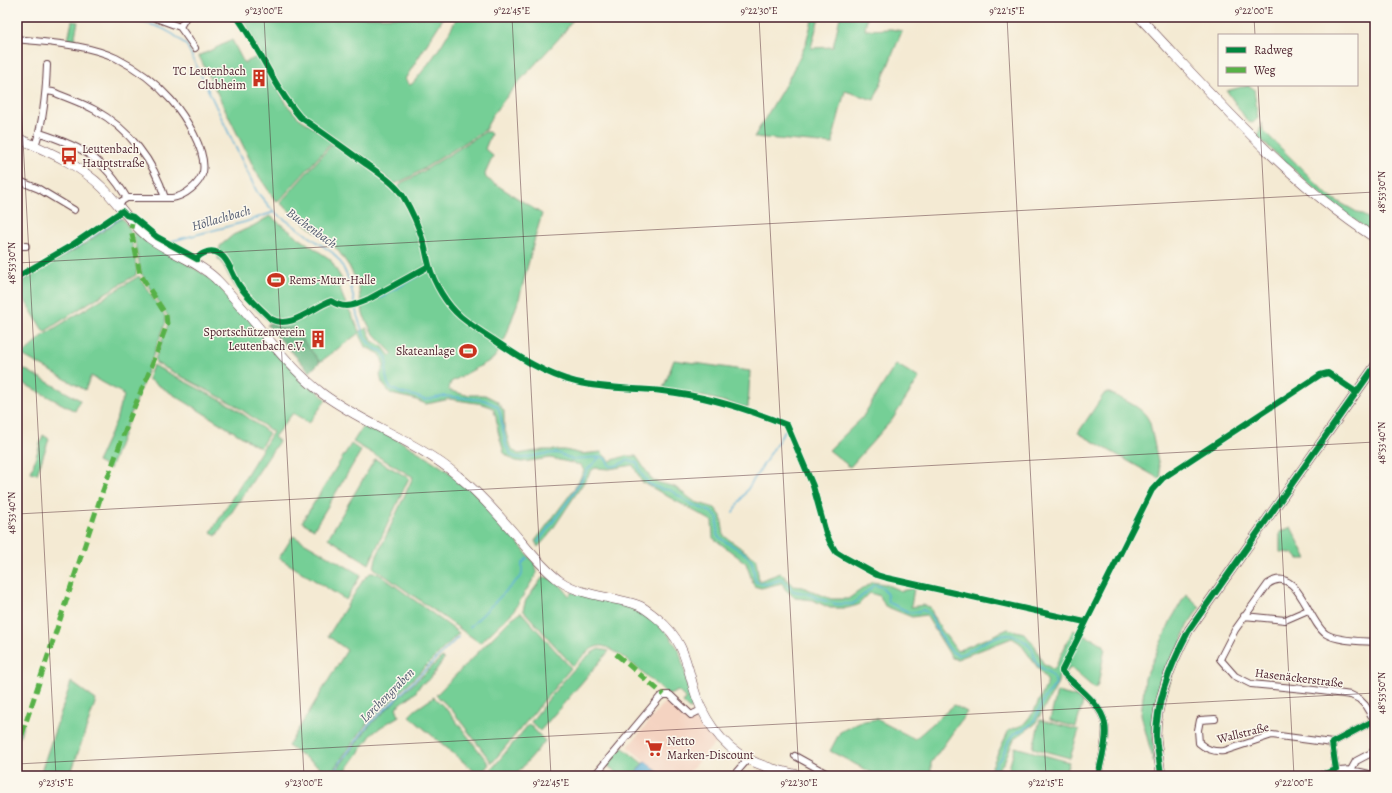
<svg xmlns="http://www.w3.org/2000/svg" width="1392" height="793" viewBox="0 0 1392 793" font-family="Alegreya,serif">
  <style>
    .built { fill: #f4d3c1 }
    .green { fill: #74cf96; stroke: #5f7760 }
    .forest { fill: #5fb27f; stroke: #546855 }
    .water { fill: #59afd6; stroke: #526780 }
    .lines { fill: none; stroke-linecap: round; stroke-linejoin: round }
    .stream { stroke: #59afd6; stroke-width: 1.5 }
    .street-casing { stroke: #643d44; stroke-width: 8 }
    .secondary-casing { stroke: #643d44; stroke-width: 10 }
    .street { stroke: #fff; stroke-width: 6 }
    .secondary { stroke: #fff; stroke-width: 9 }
    .quiet { stroke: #57b146; stroke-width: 5; stroke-dasharray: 10 5; stroke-linecap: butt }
    .cycleway-casing { stroke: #fbf7ec; stroke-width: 8 }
    .cycleway { stroke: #00873e; stroke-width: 6 }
    .ticks { fill: none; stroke: #4a1f2b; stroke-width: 1; stroke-opacity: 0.45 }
    .labels { text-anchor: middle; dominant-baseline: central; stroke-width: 3; stroke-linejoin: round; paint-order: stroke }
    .poi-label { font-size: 12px; fill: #4a1f2b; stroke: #fbf7ec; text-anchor: end }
    .street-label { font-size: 12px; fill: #4a1f2b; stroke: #fbf7ec }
    .water-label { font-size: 13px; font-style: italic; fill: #50596f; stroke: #fbf7ec }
    .neatline { fill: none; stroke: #4a1f2b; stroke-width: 1.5 }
    .ticks-label { font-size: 10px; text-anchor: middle; fill: #4a1f2b }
  </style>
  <rect width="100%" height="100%" fill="#fbf7ec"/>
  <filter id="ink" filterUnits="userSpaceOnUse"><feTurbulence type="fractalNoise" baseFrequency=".025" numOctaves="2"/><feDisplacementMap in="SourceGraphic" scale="8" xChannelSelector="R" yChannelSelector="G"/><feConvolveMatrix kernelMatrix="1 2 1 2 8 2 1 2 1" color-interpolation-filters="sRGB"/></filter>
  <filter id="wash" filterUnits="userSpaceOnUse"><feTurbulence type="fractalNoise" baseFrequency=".012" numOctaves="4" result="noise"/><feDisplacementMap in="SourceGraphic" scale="16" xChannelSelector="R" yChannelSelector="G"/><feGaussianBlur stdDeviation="0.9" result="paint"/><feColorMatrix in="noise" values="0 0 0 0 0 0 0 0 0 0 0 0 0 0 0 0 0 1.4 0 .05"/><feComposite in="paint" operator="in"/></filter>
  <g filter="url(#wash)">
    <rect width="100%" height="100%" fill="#f4ead3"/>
    <!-- built -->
    <path class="built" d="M672 699 717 741 685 776H663L628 747 665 702Z"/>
    <!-- green -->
    <path class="green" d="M240 17H444L405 79 409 85 412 84C430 63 445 42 457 17H575L562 35 516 85 493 114 485 130 412 176 395 184 335 139 301 116 291 104 247 30 249 29Z
      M813 17H819L811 48 833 47 840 17H867L865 30 891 29 902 31 874 100 845 91 834 134 833 144 754 137 788 80 805 46Z
      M72 21 78 22 74 41 68 40Z
      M232 40 244 63 259 56 288 106 299 118 333 141 279 201 275 200 256 172 199 56Z
      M1248 85 1254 89 1258 118 1253 123 1248 122 1227 91Z
      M1262 123 1263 130 1330 197 1375 222V235L1327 200 1259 138 1258 135Z
      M485 132H489L491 134 485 149 493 156 485 174 486 178 542 214 536 234 519 299 505 339 501 343 484 333 502 347 493 359 451 382 448 390 466 395H485L497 401 504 411V426L510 447 518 454 543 450H565L582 454 601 452 610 461 625 456H636L653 481 675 487 695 502 715 508 721 516 724 536 756 559 759 581 781 573 793 586 803 587 831 599H848L872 582 885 584 901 591 914 588 911 607 923 605 930 607 936 622 957 651 1008 629 1024 633 1035 646 1043 663 1054 670 1073 630 1103 644 1105 648 1098 685 1095 689 1071 668 1059 676 1058 682 1055 689 1035 724 1014 739 1004 762 997 771V776H988L996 757 1009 730 1023 725 1033 713 1048 682 1020 643 1012 638 957 659 952 658 926 615 912 617 885 606 880 596 870 593 858 605 847 608H830L813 600 795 598 785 589 782 583 761 588 754 586 746 563 713 538 712 521 642 482 633 465 609 469 595 468 592 470 548 536 538 547 535 541 575 488 584 471 581 465 550 458 522 462 515 461 504 453 498 431 496 417 493 408 483 404 450 399 426 404 414 399 391 394 382 383 380 375 384 366 380 354 366 347 359 333 320 362 293 328C290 328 287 330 284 329 272 329 243 297 235 286 230 279 226 270 222 262L218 259 220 246 233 235 253 226 270 216 296 236 330 259 344 283 340 288C344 304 354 316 359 332L367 328 372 341 383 347 390 356 393 354 372 332 363 314 358 284 349 266 337 249 280 203 334 142 381 176 401 194 399 186 401 183 414 177Z
      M122 218 130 229 137 270 136 275 87 304 44 332 24 299 17 303V284L86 243Z
      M135 231 212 279 326 400 309 423 293 413 274 437 279 441 216 536 211 532 273 432 235 405 156 363 155 359 167 327 169 318 141 273 133 233Z
      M139 276 165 316 166 322 110 469 97 462 116 421 120 404 124 397 122 393 91 376 85 390 22 355 45 334Z
      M674 360 750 371 748 408 706 397 663 389Z
      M896 364 919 378 892 420 850 467 829 450 862 418Z
      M17 365 80 400 75 411 17 380Z
      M153 365 232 406 269 433 260 448 148 379Z
      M1108 392C1122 400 1144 406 1150 423L1161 476 1160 479 1078 433 1104 394Z
      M366 422C397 439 429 457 457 478 487 501 511 535 535 564L537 573 513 612 480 643 374 568 376 558 413 477 353 442Z
      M43 435 49 439 37 474 31 472Z
      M351 444 361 451 314 529 302 522Z
      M375 459 409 478 369 564 328 538Z
      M1291 527 1307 559H1298L1293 553 1280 552V532Z
      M293 536 361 575 346 600 279 558Z
      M370 573H375L379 574 459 633 399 693 368 722 330 774 288 746 347 650 328 636 363 580Z
      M543 577C554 577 563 587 569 596L571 594 572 592 626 605 643 612 664 628 679 650 694 706 693 708 689 709 683 703 685 698 678 691 671 694 666 693C654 683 614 645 600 646 589 647 581 659 573 666L523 610 526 600Z
      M1186 594 1200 607 1187 626 1153 732 1154 763 1141 715 1145 678 1171 620Z
      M520 613H522L571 668 492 763 452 710 436 695 512 618Z
      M599 649 609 651 540 731 531 722C544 705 581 655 599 649Z
      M442 657 444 659 429 680 421 684 415 693 396 707 399 716 381 727 372 734 342 776 333 775 369 726Z
      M71 682 96 700 70 776H46L41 772Z
      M1057 692 1084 699 1076 727 1050 720Z
      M434 697 449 712 489 764 480 776 409 716 415 710Z
      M954 705 967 712 931 763V776H878L830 751 840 732 859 722 876 719 915 739Z
      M1040 720 1079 730 1070 758 1033 748Z
      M17 722 24 724 17 744Z
      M529 724 545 741 515 776H486Z
      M622 747 643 764 633 776H620L607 765Z
      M1015 747 1069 762 1064 776H1007Z"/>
    <!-- forest -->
    <path class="forest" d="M270 323 284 329 293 328 320 362 310 372 267 325Z"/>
    <!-- water -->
    <path class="water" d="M645 761 663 776H633Z"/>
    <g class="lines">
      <!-- stream -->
      <path class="stream" d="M106 17C139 23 161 20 187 46L257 192 274 212 333 253 341 263 350 282 357 315 364 336 369 343 376 349 382 351 387 358 386 376 388 384 391 388 401 393 415 396 425 400 445 396 484 400 493 404 498 407 500 413 506 446 511 454 515 457 523 458 544 454 557 453 572 459 601 457 605 458 610 466H615L627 461H632L637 463 642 475 649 484 661 489 670 490 691 504 711 512 718 518 717 535C726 545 742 548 750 559 756 566 752 575 756 582L766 584 782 579 793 591 809 594 819 599 836 604H853L872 587 875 585 882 587 887 595 888 602 911 613 923 610 927 612 931 615 936 628 948 647 952 652 959 655C985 645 1007 619 1031 648 1035 651 1033 658 1036 662 1043 673 1054 670 1056 684L1044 699 1035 719 1029 726 1014 734 1007 745 1002 757 998 761 994 769 993 776
        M172 241 245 222 274 212
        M17 282 76 247 120 218
        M380 298 421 274
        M733 512 786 429
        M538 542 571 497 588 469 600 457
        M470 627 522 575V564L527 558
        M334 771 369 724 394 701 458 637"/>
    </g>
  </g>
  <g filter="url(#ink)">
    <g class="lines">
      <!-- street casing -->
      <g class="street-casing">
        <path id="street" d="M153 17 180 27 195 48
          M180 27 186 17
          M17 39C50 43 86 44 116 58 136 68 157 84 171 100 185 116 207 151 203 172 201 179 196 185 191 189 185 194 180 197 172 198H127L117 204
          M46 91 53 92C67 98 82 103 95 110 129 129 154 161 165 198
          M40 133C83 147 103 158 127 198
          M35 146C44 120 46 92 47 65
          M17 180 39 189 74 210
          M17 246H26
          M1244 616 1285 620 1308 610
          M1064 674C1077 687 1102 705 1105 724 1108 738 1101 761 1098 776
          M1215 719 1200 720 1198 730 1199 743C1207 750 1214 752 1224 751L1272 735 1332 743
          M1374 720 1365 705 1359 699 1351 695 1314 690 1251 684 1235 676 1220 659 1235 630 1268 584C1297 563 1308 622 1326 634 1337 641 1361 641 1375 642
          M1332 743 1375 720
          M1332 743 1336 770
          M795 756 831 776
          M1351 770 1356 761 1375 751
          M594 776 660 697 664 695H670L691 715 701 710
          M733 776 748 759
          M1316 776C1339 769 1351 768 1375 776"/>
      </g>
      <!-- secondary casing -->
      <g class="secondary-casing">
        <path id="secondary" d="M1139 17C1213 95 1284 179 1375 238
          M17 138C47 151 79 164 103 188 119 204 131 224 149 238 170 253 197 261 216 279 253 316 281 362 323 394 365 425 417 441 458 476 478 492 496 512 513 532 527 548 542 568 560 581 576 592 596 595 614 599 623 601 632 602 640 606 646 609 652 614 657 618 682 639 685 656 693 686 701 715 720 745 748 759 765 768 785 772 803 776
          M1161 776C1160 763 1157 749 1156 736 1156 699 1172 662 1189 630L1375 366"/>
      </g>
      <!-- street -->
      <use href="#street" class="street"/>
      <!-- secondary -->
      <use href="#secondary" class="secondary"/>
      <!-- quiet -->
      <path class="quiet" d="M616 654 664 695
        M17 749 102 493 130 417 153 363 167 324 166 315 140 274 131 229 132 223"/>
      <!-- cycleway casing -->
      <g class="cycleway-casing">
        <path id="cycleway" d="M237 17C260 49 274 87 300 117 322 132 344 148 366 164 379 173 394 183 403 196 412 211 419 227 424 244 426 251 427 258 429 265 434 284 447 305 461 317 472 326 483 333 494 340 519 357 546 375 576 382 604 389 634 388 662 391 705 396 748 409 787 425L813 486 826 533 830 542 836 552 844 557 877 575 887 578 1085 622
          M17 277 72 245 122 211 126 215 133 217 157 237 197 259C199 255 202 254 207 252 226 247 231 273 239 285 247 297 261 309 271 319 291 330 313 307 331 301 345 310 354 305 369 299L429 266
          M1098 776C1101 760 1108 740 1105 724 1102 704 1076 686 1062 672V670L1152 490 1163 478 1320 375 1328 373 1356 392
          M1161 776C1160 763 1157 749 1156 736 1156 699 1172 662 1189 630L1375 366
          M1316 776 1336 770 1332 743 1375 720"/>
      </g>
      <!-- cycleway -->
      <use href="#cycleway" class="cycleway"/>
    </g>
  </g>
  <!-- ticks -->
  <path class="ticks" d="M264 17 304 776M512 17 551 776M759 17 799 776M1007 17 1046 776M1254 17 1255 35M17 24 56 776M1258 85 1294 776M17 263 1375 192M17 514 1375 442M17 764 1375 693"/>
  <!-- icons -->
  <defs>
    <g id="building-bare" transform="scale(1.38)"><path d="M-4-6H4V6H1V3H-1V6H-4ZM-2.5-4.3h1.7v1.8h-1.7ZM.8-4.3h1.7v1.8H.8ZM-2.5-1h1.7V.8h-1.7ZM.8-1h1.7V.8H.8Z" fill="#c8321e" stroke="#fbf7ec" stroke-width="2.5" paint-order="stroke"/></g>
    <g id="bus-bare" transform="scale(1.38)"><path d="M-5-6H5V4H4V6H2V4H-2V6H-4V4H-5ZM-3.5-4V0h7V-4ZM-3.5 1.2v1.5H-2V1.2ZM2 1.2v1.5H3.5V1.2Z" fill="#c8321e" stroke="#fbf7ec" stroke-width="2.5" paint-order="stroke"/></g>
    <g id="stadium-bare" transform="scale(1.38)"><path d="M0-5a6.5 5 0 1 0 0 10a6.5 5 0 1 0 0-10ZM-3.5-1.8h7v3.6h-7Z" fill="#c8321e" stroke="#fbf7ec" stroke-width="2.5" paint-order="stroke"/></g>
    <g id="supermarket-bare" transform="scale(1.38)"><path d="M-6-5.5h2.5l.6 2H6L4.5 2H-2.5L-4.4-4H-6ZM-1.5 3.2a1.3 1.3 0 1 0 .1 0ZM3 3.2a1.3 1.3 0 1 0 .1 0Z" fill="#c8321e" stroke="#fbf7ec" stroke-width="2.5" paint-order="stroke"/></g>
  </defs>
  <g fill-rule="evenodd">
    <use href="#building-bare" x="259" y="78"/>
    <use href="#bus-bare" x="69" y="156"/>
    <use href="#stadium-bare" x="276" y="280"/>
    <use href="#building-bare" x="318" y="339"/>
    <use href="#stadium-bare" x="468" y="351"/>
    <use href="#supermarket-bare" x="654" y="748"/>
  </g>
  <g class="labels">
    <!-- poi labels -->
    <g class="poi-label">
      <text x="246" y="71">TC Leutenbach<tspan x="246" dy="14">Clubheim</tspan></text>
      <text x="82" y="149" text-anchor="start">Leutenbach<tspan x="82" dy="14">Hauptstraße</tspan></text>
      <text x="289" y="280" text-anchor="start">Rems-Murr-Halle</text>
      <text x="305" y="332">Sportschützenverein<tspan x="305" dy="14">Leutenbach e.V.</tspan></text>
      <text x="455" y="351">Skateanlage</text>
      <text x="667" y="741" text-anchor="start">Netto<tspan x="667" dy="14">Marken-Discount</tspan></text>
    </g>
    <!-- street labels -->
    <g class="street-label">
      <text transform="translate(1299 678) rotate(7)">Hasenäckerstraße</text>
      <text transform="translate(1243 733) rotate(-14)">Wallstraße</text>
    </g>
    <!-- water labels -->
    <g class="water-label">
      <text transform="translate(221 218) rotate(-16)">Höllachbach</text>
      <text transform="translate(312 228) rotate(36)">Buchenbach</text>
      <text transform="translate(387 695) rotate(-45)">Lerchengraben</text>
    </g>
  </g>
  <!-- margin -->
  <rect width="1392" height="793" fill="none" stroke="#fbf7ec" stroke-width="44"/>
  <!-- legend -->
  <rect x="1218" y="34" width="140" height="52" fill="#fbf7ec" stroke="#b4a19f"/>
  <rect x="1226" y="47" width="20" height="6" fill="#00873e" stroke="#b4a19f"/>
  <text x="1254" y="54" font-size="12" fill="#4a1f2b">Radweg</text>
  <rect x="1226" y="67" width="20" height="6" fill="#57b146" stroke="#b4a19f"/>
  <text x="1254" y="74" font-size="12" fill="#4a1f2b">Weg</text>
  <rect x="22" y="22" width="1348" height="749" class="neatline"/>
  <g class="ticks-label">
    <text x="264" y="14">9°23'00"E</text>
    <text x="512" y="14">9°22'45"E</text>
    <text x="759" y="14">9°22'30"E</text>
    <text x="1007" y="14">9°22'15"E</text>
    <text x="1254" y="14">9°22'00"E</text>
    <text transform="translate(1381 192) rotate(-90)" y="4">48°53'30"N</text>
    <text transform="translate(11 263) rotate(-90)" y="4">48°53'30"N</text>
    <text transform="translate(1381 443) rotate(-90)" y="4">48°53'40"N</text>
    <text transform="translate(11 513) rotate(-90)" y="4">48°53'40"N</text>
    <text transform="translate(1381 693) rotate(-90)" y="4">48°53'50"N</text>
    <text x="56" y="786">9°23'15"E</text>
    <text x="304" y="786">9°23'00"E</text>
    <text x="551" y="786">9°22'45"E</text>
    <text x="799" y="786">9°22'30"E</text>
    <text x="1046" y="786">9°22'15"E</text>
    <text x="1294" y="786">9°22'00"E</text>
  </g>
</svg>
